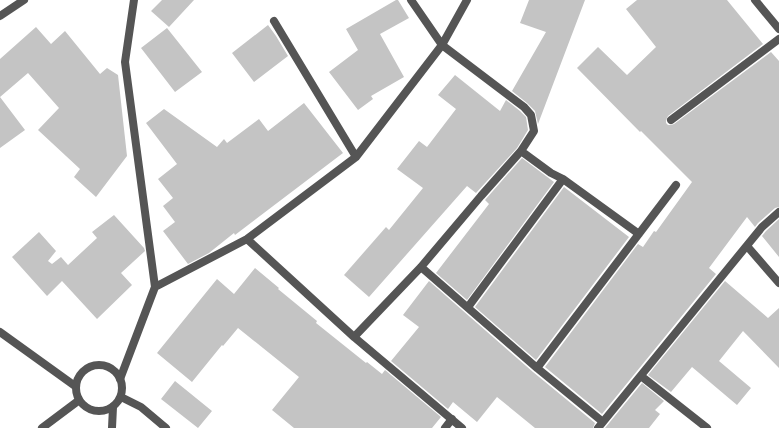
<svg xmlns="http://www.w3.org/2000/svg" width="779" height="428" viewBox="0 0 779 428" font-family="Jost,sans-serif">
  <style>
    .building { fill: #c4c4c4 }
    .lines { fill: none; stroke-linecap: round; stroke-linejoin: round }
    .minor { stroke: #555; stroke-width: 8 }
    .tertiary { stroke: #555; stroke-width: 8 }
  </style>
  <rect width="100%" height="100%" fill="#fff"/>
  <!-- building -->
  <path class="building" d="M162 0H194L169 27 151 11Z
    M396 0H398L409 18 380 34 404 77 371 96 373 99 358 110 329 72 358 50 346 29Z
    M529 0H585L538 124 535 111 527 103 512 91 546 32 520 23Z
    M637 0H727L763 44 668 116 666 120V123L668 125H671L674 124 771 52 779 61V207L775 208 758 223 755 227 747 217 709 268 716 274 602 414 545 367 638 244 643 247 654 231 656 232 692 182 641 131 640 132 577 68 598 47 627 75 656 47 626 9Z
    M268 25 276 36 288 56 254 82 232 53Z
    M36 27 51 44 65 31 100 74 107 68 118 75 127 156 96 197 74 177 80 169 38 130 59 108 28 73 0 97 25 130 0 148V59Z
    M167 28 202 72 175 92 141 48Z
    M455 75 500 111 506 100 520 111 526 117 528 130 517 148 476 193 467 186 369 297 344 275 386 227 389 230 423 188 397 169 419 141 427 147 456 109 438 95Z
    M304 103 343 153 235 235 234 233 209 253 188 264 163 231 175 222 163 206 173 198 158 179 177 164 146 123 164 109 217 147 224 139 227 143 259 119 268 131Z
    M522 158 554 182 467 300 436 273 489 204 485 200Z
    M564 187 629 237 536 360 475 307Z
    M114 215 144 248 145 251 121 273 132 285 97 319 62 281 47 296 12 257 39 232 56 251 48 261 52 264 61 257 68 265 97 238 92 232Z
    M779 219V257L762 236 766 231Z
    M255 268 279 288 278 289 317 321 316 323 366 363 367 362 382 374 385 370 441 417 432 428H294L272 410 299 377 238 328 223 346 222 345 192 382 157 353 217 279 234 294Z
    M429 281 533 372 595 423 593 428H535L497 397 477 422 453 402 448 409 391 361 419 327 403 315Z
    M725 281 768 318 779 308V368L743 331 719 361 751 388 737 405 692 367 671 392 648 375Z
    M175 381 212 411 198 428 161 399Z
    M642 383 664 401 655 410 660 414 649 428H605Z"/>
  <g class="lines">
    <!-- minor -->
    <path class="minor" d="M411 0 442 45 524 107 531 115 534 131 521 151
      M755 0 779 29
      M0 16 24 0
      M274 21 356 157
      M671 120 779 39
      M247 239 354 337 462 428
      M747 246 779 283
      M421 267 537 368 603 422
      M155 287 247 239 356 157 442 45 467 0
      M468 307 563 179 639 234
      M354 337 421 267 481 196 521 151 551 173 563 179
      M537 368 676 185
      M641 376 707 428
      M120 379 155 287 125 62 134 0
      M42 428 78 401
      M112 428 113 407
      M445 428 452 419
      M598 428 762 227 779 212"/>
    <!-- tertiary -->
    <path class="tertiary" d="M0 332 75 386
      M76 388a23 23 0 1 1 46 0a23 23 0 1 1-46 0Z
      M121 397 141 407 166 428"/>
  </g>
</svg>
